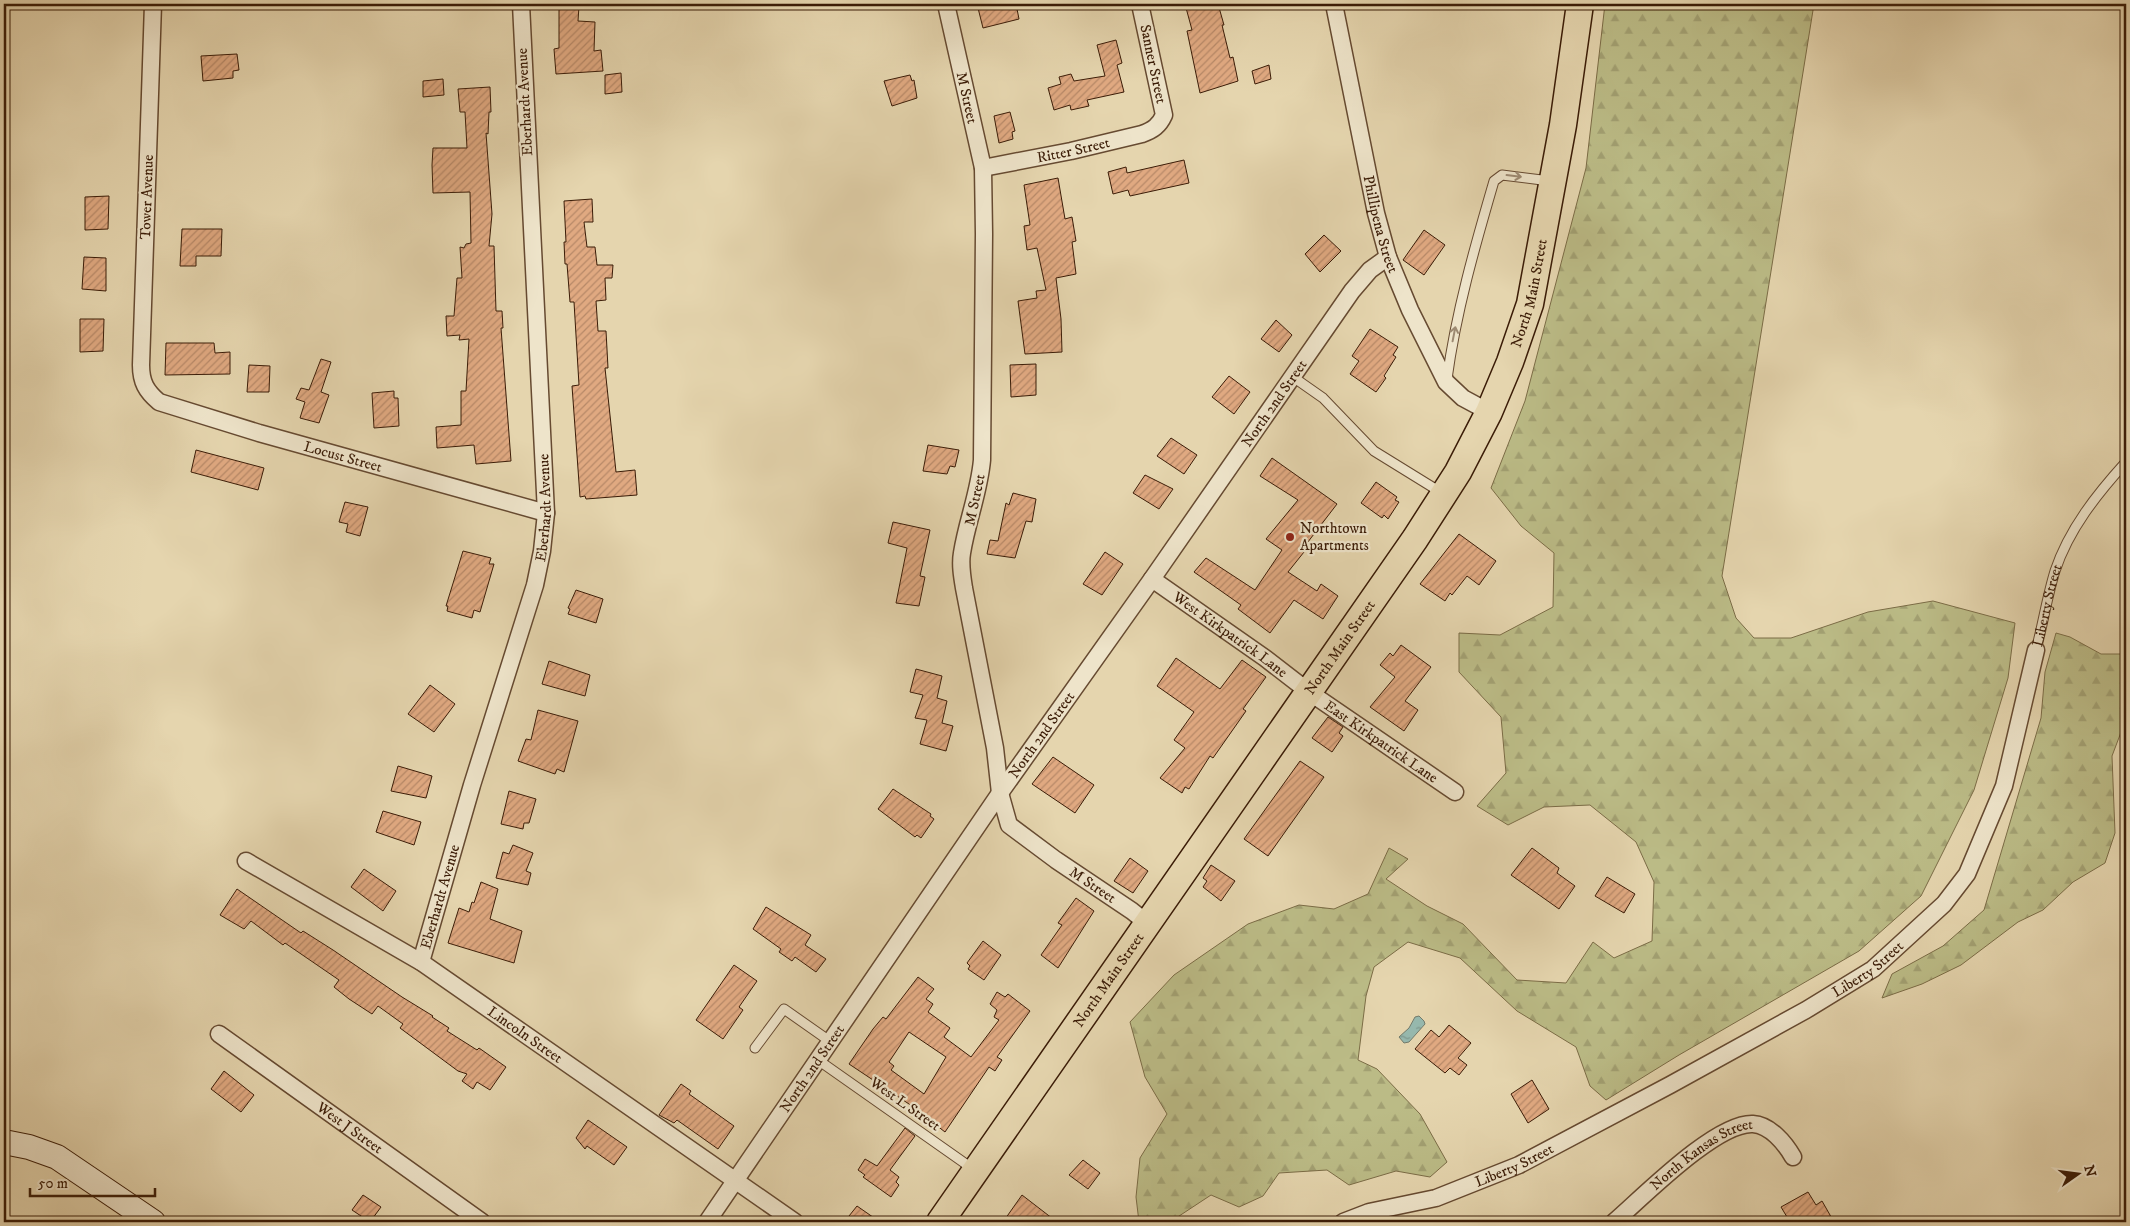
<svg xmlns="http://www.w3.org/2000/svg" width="2130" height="1226" viewBox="0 0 2130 1226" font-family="'IM FELL DW Pica',serif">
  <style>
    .forest { fill: url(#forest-firs); stroke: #7b6c46 }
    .water { fill: url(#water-ripples); stroke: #727a6b }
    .building { fill: url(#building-hatch); stroke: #3b1c07; fill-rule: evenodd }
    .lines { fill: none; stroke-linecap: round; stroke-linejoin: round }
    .lane-casing { stroke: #664a31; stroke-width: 11 }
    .street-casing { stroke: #664a31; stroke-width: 19 }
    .secondary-casing { stroke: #3b1c07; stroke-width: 26 }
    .primary-casing { stroke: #3b1c07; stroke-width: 29 }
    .lane { stroke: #eee4ca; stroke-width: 9 }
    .street { stroke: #eee4ca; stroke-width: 16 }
    .secondary { stroke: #eee4ca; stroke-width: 24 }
    .primary { stroke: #e5d5ae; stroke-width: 26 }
    .oneway { stroke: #9d8a72 }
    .poi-dot { fill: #8f2418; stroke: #eee4ca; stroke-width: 2 }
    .labels { text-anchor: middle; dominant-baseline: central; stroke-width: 4.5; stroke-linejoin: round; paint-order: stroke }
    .street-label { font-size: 15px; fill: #3b1c07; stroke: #eee4ca }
    .poi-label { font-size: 15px; fill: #3b1c07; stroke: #eee4ca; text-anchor: start }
  </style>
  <defs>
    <pattern id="forest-firs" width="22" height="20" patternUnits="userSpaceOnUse" patternTransform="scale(1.25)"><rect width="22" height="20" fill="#bbbb86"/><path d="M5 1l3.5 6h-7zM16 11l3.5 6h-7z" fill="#a2a072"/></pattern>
    <pattern id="water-ripples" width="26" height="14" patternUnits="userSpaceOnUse" patternTransform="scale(1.25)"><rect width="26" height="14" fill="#96b8ad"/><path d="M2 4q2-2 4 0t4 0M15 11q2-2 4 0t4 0" fill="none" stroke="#7c958b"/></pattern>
    <pattern id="building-hatch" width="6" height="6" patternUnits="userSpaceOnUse" patternTransform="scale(1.25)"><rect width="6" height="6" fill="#e0a981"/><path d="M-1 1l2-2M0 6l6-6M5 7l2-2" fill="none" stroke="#b78968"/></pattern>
  </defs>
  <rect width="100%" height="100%" fill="#e5d5ae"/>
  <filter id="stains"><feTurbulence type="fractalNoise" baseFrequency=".004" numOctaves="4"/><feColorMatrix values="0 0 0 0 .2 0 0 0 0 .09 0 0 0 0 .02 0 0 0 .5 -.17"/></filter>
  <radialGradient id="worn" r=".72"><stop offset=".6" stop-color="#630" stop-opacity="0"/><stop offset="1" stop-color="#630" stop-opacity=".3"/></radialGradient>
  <!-- forest -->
  <path class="forest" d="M1605 4H1814L1722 576 1736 618 1754 638H1791L1868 612 1933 601 2015 623 2008 678 1974 790 1921 896 1859 951 1679 1055 1606 1100 1590 1086 1576 1047 1517 1011 1460 958 1408 942 1374 967 1366 996 1358 1060 1377 1069 1420 1114 1447 1162 1430 1177 1396 1171 1349 1185 1327 1170 1279 1173 1263 1196 1239 1207 1211 1195 1170 1222H1139L1136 1197 1140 1158 1167 1114 1145 1077 1130 1022 1174 975 1248 924 1299 905 1334 909 1368 894 1389 848 1408 859 1386 879 1427 906 1463 924 1517 980 1566 983 1593 942 1614 958 1652 941 1654 882 1636 842 1590 805 1544 807 1508 825 1477 806 1506 773 1501 717 1459 672V633L1500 635 1553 607 1554 553 1521 526 1491 488 1525 401 1586 168Z
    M2056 633 2070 637 2101 654H2126V719L2112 756 2115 833 2105 863 2073 882 2043 910 2018 922 1961 965 1922 984 1882 998 1892 974 1943 946 1984 910 2041 718 2045 672Z"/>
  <!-- water -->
  <path class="water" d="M1419 1016 1424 1021 1425 1024 1409 1042 1404 1043 1399 1037 1409 1028 1415 1017Z"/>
  <!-- building -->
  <path class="building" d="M977 4H1016L1019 19 983 28Z
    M1185 4H1218L1224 25H1222L1230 58 1233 57 1238 81 1200 93 1187 31 1192 30Z
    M559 5 579 6 578 21 595 22 594 51 601 50 603 71 556 74 554 49 559 48Z
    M1116 40 1122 63 1117 65 1124 92 1087 100 1089 106 1071 110 1070 105 1054 110 1048 88 1061 84 1059 77 1071 74 1074 81 1105 76 1097 45Z
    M237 54 239 70 233 71V78L203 81 201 56Z
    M1269 65 1271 79 1255 84 1252 71Z
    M621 73 622 92 605 94V75Z
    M910 75 912 81 914 80 917 98 892 106 884 81Z
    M443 79 444 95 423 97V81Z
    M490 87 491 112H489L488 134 486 133 492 214 489 246H494L496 311H502L503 328H501L511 461 476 464 474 445 437 448 436 427 461 425V391H466L469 339 459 340 460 335 447 336 446 316H454L457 278H462L460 247 464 248 466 244 471 243 470 192 433 193 432 165 433 148H467L465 112H460L458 89Z
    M1010 112 1015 131 1012 132 1013 139 999 143 994 116Z
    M1184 160 1189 183 1130 196 1128 190 1113 194 1108 172 1126 167 1127 173Z
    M1058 178 1065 219 1072 217 1076 241 1072 242 1076 274 1056 278 1061 319 1062 352 1025 354 1018 301 1037 298 1036 291 1046 290 1037 248 1027 250 1024 226 1030 225 1024 185Z
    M109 196 108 229 85 230V197Z
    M592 199 593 222H584L587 247H595L597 265H613L612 278H605L606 300 596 301 598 331H606L608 368H605L616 472 635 470 637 495 586 499 585 496 580 497 577 455 572 386 579 385 574 302H570L567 264H565L564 242H566L564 201Z
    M182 229H222L221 256H196V266H180Z
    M1424 230 1445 245 1424 275 1403 260Z
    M1324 235 1341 251 1320 272 1305 254Z
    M84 257 106 258V291L82 289Z
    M80 319H104L103 351 80 352Z
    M1276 320 1292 335 1279 352 1261 339Z
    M1370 329 1398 347 1393 355 1396 357 1384 376 1386 378 1376 392 1350 374 1359 361 1352 356Z
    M166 343H214L215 353 230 352V374L165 375Z
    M321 359 331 362 321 392 329 395 319 423 300 418 305 402 296 399 301 388 309 390Z
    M1036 364V395L1011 397 1010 365Z
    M249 365 270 366 269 392H247Z
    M1229 376 1250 392 1234 414 1212 397Z
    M394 391V398H398L399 426 374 428 372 393Z
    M1171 438 1197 455 1184 474 1157 456Z
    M928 445 959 450 955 467 950 466 947 474 923 471Z
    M196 450 264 468 258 490 191 472Z
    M1272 458 1337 504 1301 551 1304 552 1288 572 1317 591 1321 584 1338 596 1323 619 1294 600 1270 633 1238 609 1241 605 1194 572 1206 558 1255 590 1282 550 1266 539 1298 500 1260 476Z
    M1145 475 1173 489 1159 509 1133 493Z
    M1376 482 1397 497 1395 500 1399 502 1388 519 1384 515 1382 518 1361 503Z
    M1013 493 1036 499 1032 522 1026 521 1015 558 987 554 990 540 998 541 1006 503 1009 505Z
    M345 502 368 507 360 536 346 532 348 524 339 522Z
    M893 522 930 530 920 576 925 577 919 606 896 603 907 548 888 543Z
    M1459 534 1496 561 1479 585 1467 576 1452 595 1450 593 1445 601 1420 584Z
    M463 551 491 558 489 564H494L480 612 474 610 472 618 447 611 448 606H446Z
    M1105 552 1123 564 1102 595 1083 584Z
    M576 590 603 599 596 623 568 614 570 609 568 608Z
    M1401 645 1431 667 1405 701 1418 710 1404 731 1370 707 1395 677 1380 665 1390 653 1393 656Z
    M1176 658 1220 689 1242 660 1266 677 1243 709 1246 711 1213 758 1210 756 1189 789 1185 787 1182 793 1160 778 1185 748 1174 740 1194 712 1157 686Z
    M549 661 590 675 585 696 542 684Z
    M916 669 942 676 937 698 947 701 942 723 953 726 946 751 920 744 927 720 915 718 923 695 910 692Z
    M430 685 455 704 434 732 408 714Z
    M538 710 578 721 564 772 557 769 555 774 518 761 526 739 531 740Z
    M1328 717 1343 727 1339 733 1343 736 1332 752 1312 738Z
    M1053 757 1094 785 1075 813 1032 784Z
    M1300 761 1324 777 1268 856 1244 839Z
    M398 766 432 776 426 798 391 791Z
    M893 789 931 814 930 816 934 819 921 838 917 835 915 837 878 809Z
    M509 791 536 799 529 823H524L523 829 501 824Z
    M383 811 421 822 414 845 376 832Z
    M513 845 533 853 526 871 531 873 528 885 496 878 503 852 509 854Z
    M1532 848 1559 868 1557 873 1575 886 1559 909 1511 875Z
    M1130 858 1148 871 1133 893 1114 881Z
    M1211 865 1235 881 1221 901 1203 887 1207 881 1203 878Z
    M364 869 396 891 383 911 351 887Z
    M1607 877 1635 894 1624 913 1595 896Z
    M481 882 498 889 490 919 522 931 514 963 448 943 459 908 469 912 472 902 474 903Z
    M237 889 301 933 303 931 333 950 402 997 433 1016 432 1017 449 1028 447 1031 477 1050 479 1048 506 1067 490 1090 477 1082 473 1089 462 1081 467 1074 458 1071 400 1028 403 1024 378 1006 372 1014 349 999 334 987 339 980 285 943 283 945 251 921 244 929 220 915Z
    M1076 898 1094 911 1058 968 1041 955 1062 925 1058 923Z
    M766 907 811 935 805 945 826 959 816 972 795 957 792 961 779 952 781 949 753 929Z
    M983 941 1001 955 984 980 968 969 970 966 967 963Z
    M734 965 757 981 739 1007 743 1010 723 1039 696 1020Z
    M918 977 934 989 926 999 933 1004 928 1012 950 1028 944 1037 971 1057 999 1020 994 1017 997 1010 990 1004 997 992 1005 997 1008 994 1030 1011 997 1057 1002 1060 995 1071 989 1067 945 1132 909 1104 849 1064 873 1029 883 1017 886 1019ZM909 1032 946 1057 924 1094 891 1070 894 1066 889 1062Z
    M1449 1025 1471 1043 1458 1058 1467 1065 1459 1075 1450 1068 1445 1073 1415 1049 1431 1030 1439 1037Z
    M224 1071 254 1095 241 1112 211 1089Z
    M1532 1080 1549 1109 1528 1123 1511 1094Z
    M681 1084 691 1091 689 1094 734 1126 718 1149 677 1120 674 1123 659 1115Z
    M588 1120 627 1147 614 1165 587 1146 585 1149 576 1138Z
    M905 1128 915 1136 890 1170 899 1177 896 1182 899 1185 891 1197 863 1177 865 1175 858 1170 865 1159 877 1166Z
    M1083 1160 1100 1173 1088 1189 1069 1175Z
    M1808 1192 1816 1205 1822 1201 1834 1222H1790L1781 1207Z
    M363 1195 381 1207 370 1222 352 1210Z
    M1022 1195 1057 1222H1003Z
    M857 1206 880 1222H858L849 1216Z"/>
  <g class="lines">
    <!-- lane casing -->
    <g class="lane-casing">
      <g id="lane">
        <path d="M1293 377 1323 398 1374 451 1442 493"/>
        <path d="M1447 379C1456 312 1475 246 1494 181L1502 175 1550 181"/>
        <path id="s1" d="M2036 650C2043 624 2047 597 2055 571 2069 529 2097 494 2126 462"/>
        <path d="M755 1048 784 1009 831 1042"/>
        <path d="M818 1060 973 1169"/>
      </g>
    </g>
    <!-- street casing -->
    <g class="street-casing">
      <g id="street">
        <path id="s2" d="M153 4 141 365C141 382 146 391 159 402L259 433 546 513"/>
        <path id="s3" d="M946 4 983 168 984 234 982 460C979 493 967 521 962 553 960 564 962 576 964 588L995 748 1000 793 1009 825 1056 860 1132 911 1147 923"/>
        <path id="s4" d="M1334 4 1376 213 1388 257 1410 310 1446 382 1463 398 1489 412"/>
        <path id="s5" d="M983 168 1071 151 1142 134C1153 130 1159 126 1164 115L1140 4"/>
        <path id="s6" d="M1152 579 1265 658 1309 692 1455 792"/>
        <path id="s7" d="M246 861 421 962 795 1222"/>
        <path id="s8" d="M421 962 472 785 535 585 542 551 546 513 521 4"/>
        <path id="s9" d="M219 1034 482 1222"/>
        <path id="s10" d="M707 1222 1000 793 1152 579 1352 291 1370 270 1388 257"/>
        <path id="s11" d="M1343 1222 1369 1212 1436 1198 1519 1165 1670 1085 1806 1010 1873 969 1944 904 1967 874 2004 786 2036 650"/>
        <path id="s12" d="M1614 1222C1642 1198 1716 1122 1753 1124 1770 1125 1785 1143 1793 1157"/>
      </g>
    </g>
    <!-- secondary casing -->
    <g class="secondary-casing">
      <path id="secondary" d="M4 1142 29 1147 57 1157 153 1222"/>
    </g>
    <!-- primary casing -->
    <g class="primary-casing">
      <g id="primary">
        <path id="s13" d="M940 1222 1415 539 1458 472 1489 412 1510 362 1530 304 1563 125 1580 4"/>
      </g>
    </g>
    <!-- lane -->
    <use href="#lane" class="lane"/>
    <!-- street -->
    <use href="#street" class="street"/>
    <!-- secondary -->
    <use href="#secondary" class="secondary"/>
    <!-- primary -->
    <use href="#primary" class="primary"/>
  </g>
  <!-- one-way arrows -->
  <defs><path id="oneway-shaft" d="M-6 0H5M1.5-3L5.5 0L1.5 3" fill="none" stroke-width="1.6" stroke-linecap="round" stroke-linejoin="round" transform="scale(1.25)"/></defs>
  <g class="oneway">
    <use href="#oneway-shaft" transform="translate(1514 176) rotate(7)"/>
    <use href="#oneway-shaft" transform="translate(1454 334) rotate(-79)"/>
  </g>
  <!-- markers -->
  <circle class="poi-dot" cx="1290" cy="537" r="5"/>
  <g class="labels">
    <!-- street labels -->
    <g class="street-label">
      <text transform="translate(1153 64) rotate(78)">Sanner Street</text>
      <text stroke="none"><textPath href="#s3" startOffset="96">M Street</textPath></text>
      <text transform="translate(525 102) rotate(-93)">Eberhardt Avenue</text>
      <text stroke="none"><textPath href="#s5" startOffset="92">Ritter Street</textPath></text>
      <text transform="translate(147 197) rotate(-88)">Tower Avenue</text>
      <text stroke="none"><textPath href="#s4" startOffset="225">Phillipena Street</textPath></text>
      <text stroke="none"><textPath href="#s13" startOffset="1105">North Main Street</textPath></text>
      <text stroke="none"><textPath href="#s10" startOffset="996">North 2nd Street</textPath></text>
      <text stroke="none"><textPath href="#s2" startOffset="596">Locust Street</textPath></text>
      <text transform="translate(975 500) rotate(-78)">M Street</text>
      <text stroke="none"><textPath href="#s8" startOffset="472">Eberhardt Avenue</textPath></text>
      <text stroke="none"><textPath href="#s1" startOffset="46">Liberty Street</textPath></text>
      <text stroke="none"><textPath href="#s6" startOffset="96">West Kirkpatrick Lane</textPath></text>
      <text stroke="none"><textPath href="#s13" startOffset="700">North Main Street</textPath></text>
      <text stroke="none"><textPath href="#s10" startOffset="591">North 2nd Street</textPath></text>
      <text stroke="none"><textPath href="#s6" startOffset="281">East Kirkpatrick Lane</textPath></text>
      <text stroke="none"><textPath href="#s3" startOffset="935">M Street</textPath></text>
      <text stroke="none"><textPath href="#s8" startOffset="68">Eberhardt Avenue</textPath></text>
      <text stroke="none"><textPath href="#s11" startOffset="586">Liberty Street</textPath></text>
      <text stroke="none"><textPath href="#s13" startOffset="295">North Main Street</textPath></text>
      <text stroke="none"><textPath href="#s7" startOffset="329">Lincoln Street</textPath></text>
      <text stroke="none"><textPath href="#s10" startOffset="186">North 2nd Street</textPath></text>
      <text transform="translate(905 1104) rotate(35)">West L Street</text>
      <text stroke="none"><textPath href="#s9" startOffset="161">West J Street</textPath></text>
      <text stroke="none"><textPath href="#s12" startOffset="112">North Kansas Street</textPath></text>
      <text stroke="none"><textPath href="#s11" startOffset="181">Liberty Street</textPath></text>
    </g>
    <!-- poi labels -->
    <g class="poi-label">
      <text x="1300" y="528">Northtown<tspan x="1300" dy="17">Apartments</tspan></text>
    </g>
  </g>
  <!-- margin -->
  <rect width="2130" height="1226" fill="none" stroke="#e5d5ae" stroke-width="20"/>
  <rect x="5" y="5" width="2120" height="1216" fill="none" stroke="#3b1c07" stroke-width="2.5"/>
  <rect x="10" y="10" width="2110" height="1206" fill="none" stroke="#3b1c07"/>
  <!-- north arrow -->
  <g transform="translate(2078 1174) rotate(76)" stroke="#eee4ca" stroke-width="4" paint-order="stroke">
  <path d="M0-4L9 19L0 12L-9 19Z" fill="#3b1c07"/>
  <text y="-8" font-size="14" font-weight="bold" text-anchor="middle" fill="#3b1c07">N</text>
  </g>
  <!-- scale -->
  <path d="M30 1188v8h125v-8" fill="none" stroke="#3b1c07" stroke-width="2.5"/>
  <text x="38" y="1188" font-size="15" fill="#3b1c07" stroke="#eee4ca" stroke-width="4" paint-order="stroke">50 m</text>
  <rect width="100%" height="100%" filter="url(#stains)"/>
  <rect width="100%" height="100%" fill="url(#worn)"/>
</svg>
